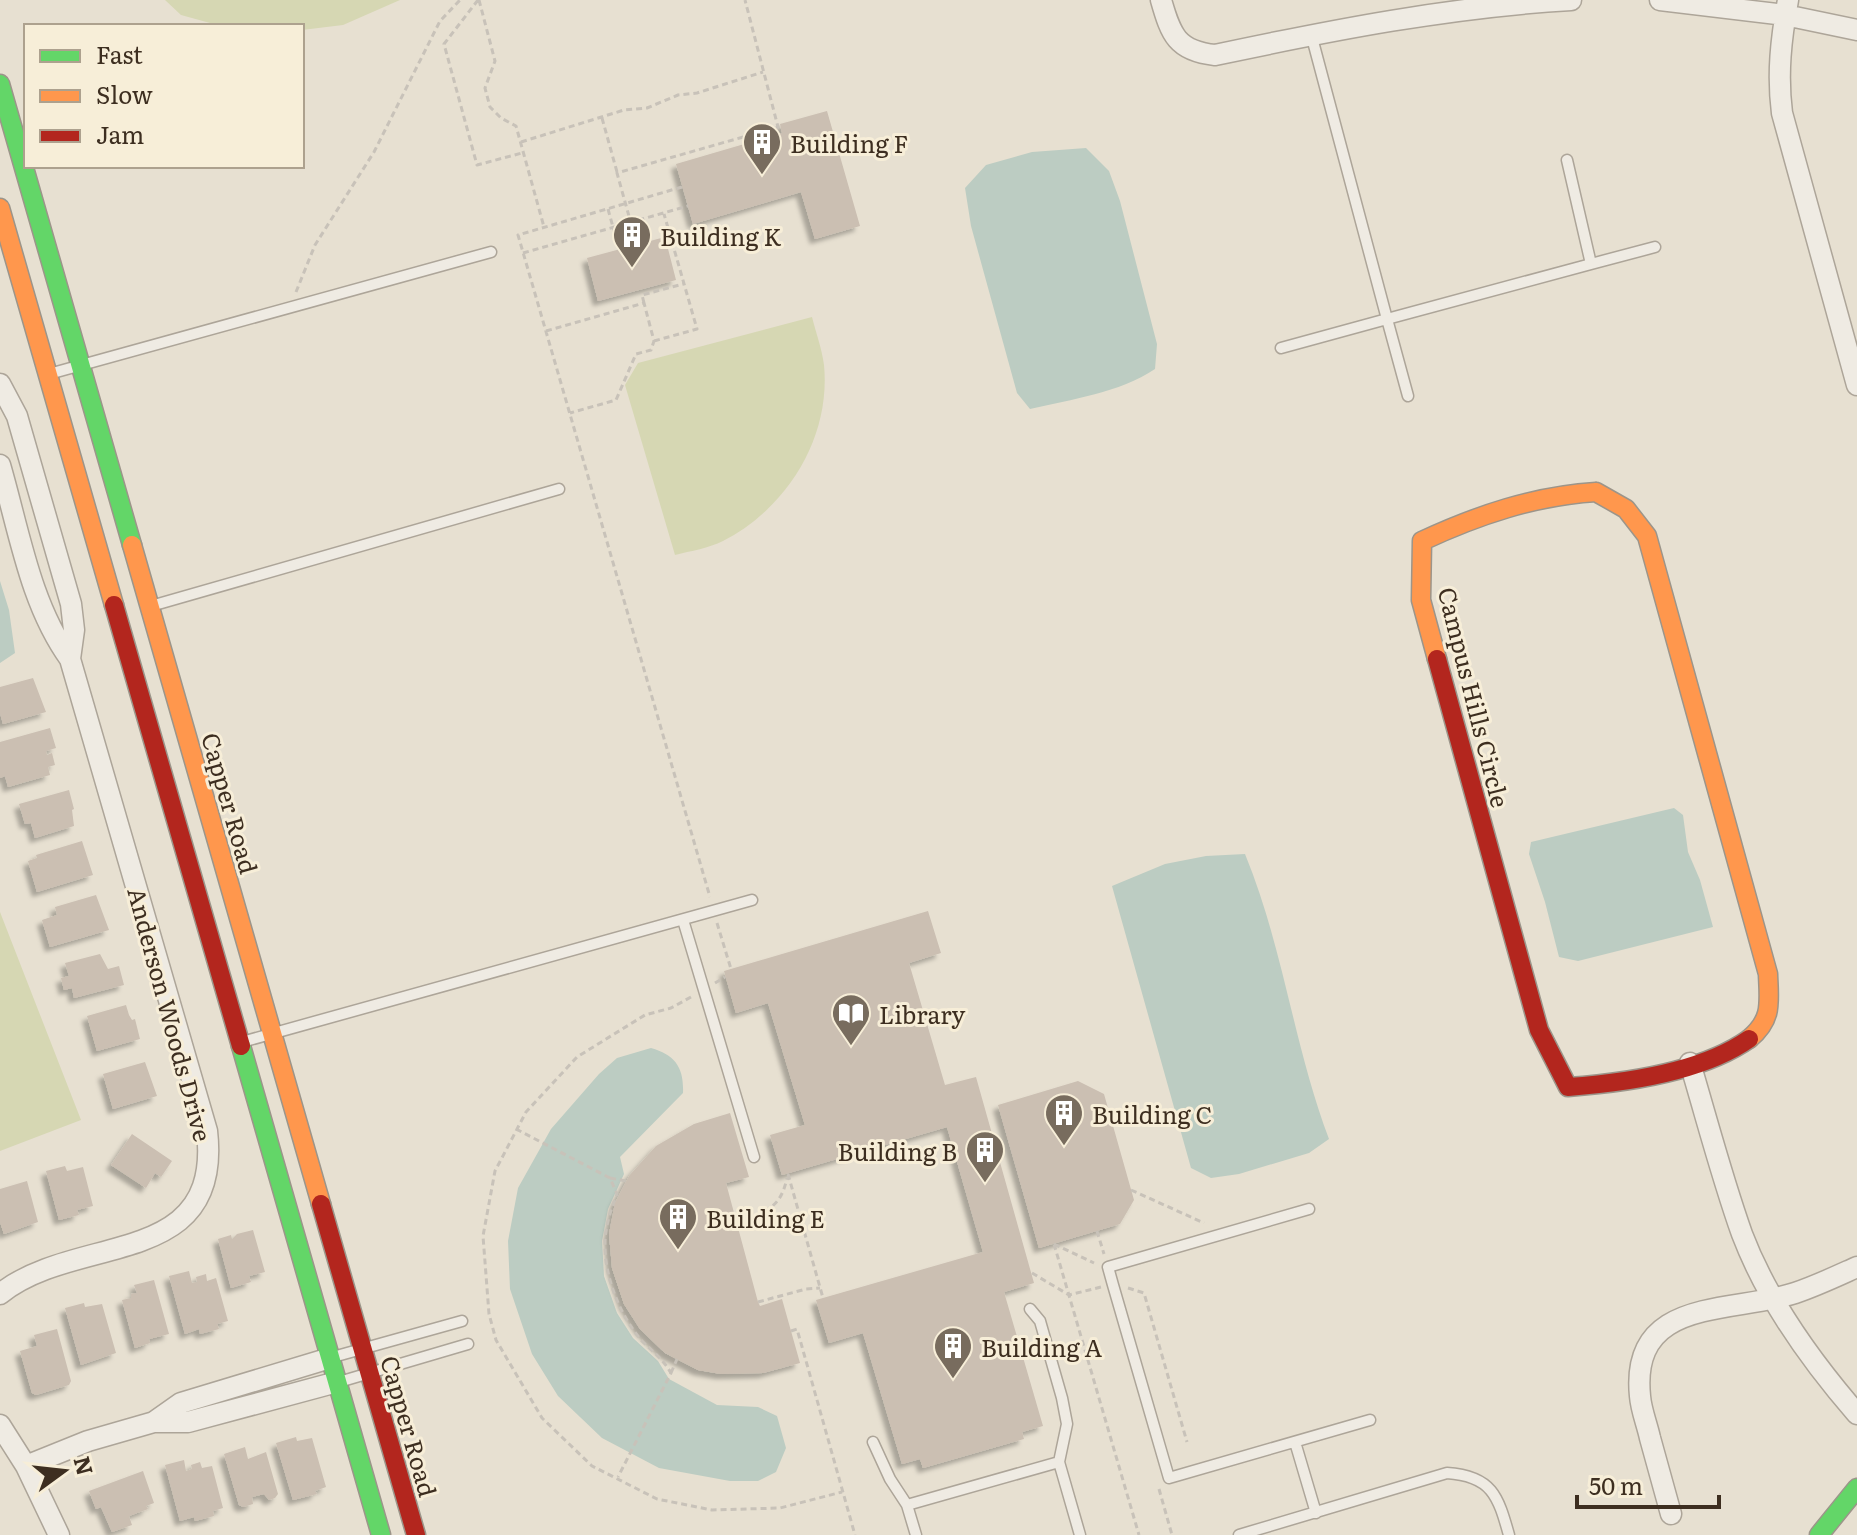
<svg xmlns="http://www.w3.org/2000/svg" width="1857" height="1535" viewBox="0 0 1857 1535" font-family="Literata,serif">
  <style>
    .green { fill: #d6d7b3 }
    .water { fill: #bcccc2 }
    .building { fill: #cbbfb2; filter: url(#shadow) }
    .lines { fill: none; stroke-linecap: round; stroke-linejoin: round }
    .lane-casing { stroke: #ada599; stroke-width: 13 }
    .street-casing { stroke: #ada599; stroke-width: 23 }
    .fast-casing { stroke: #9c958a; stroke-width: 21 }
    .slow-casing { stroke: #9c958a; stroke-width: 21 }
    .jam-casing { stroke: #9c958a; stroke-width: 21 }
    .path { stroke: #c8c2b9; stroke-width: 3; stroke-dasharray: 6 4; stroke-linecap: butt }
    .lane { stroke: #efebe3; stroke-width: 10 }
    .street { stroke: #efebe3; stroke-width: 20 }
    .fast { stroke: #63d668; stroke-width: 18 }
    .slow { stroke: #ff974d; stroke-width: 18 }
    .jam { stroke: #b3261e; stroke-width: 18 }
    .labels { text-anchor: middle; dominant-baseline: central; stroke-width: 6; stroke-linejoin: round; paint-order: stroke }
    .poi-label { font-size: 24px; fill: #3d2e20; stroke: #f7eed8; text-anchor: start }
    .street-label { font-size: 24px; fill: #3d2e20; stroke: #f7eed8 }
  </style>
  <defs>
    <filter id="shadow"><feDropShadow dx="-5" dy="5" stdDeviation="2" flood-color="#0004"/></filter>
  </defs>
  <rect width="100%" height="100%" fill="#e7e0d1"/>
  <!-- green -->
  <path class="green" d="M165 0H400L343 25 302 30V26H221L181 15Z
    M812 317C816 333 822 349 824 365 831 438 787 508 723 541 709 548 691 551 675 555L625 385 638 363Z
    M0 912 81 1120 0 1151Z"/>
  <!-- water -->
  <path class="water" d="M1086 148 1109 171 1120 201 1157 344 1155 369C1119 393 1072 399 1030 409L1017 393 971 226 965 188 986 165 1032 152Z
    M0 581 9 610 15 653 0 663Z
    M1674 808 1683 815 1688 852 1700 880 1713 927 1578 961 1559 957 1545 902 1529 854 1531 842Z
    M1245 854C1283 946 1294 1047 1329 1139L1309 1153 1239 1174 1211 1178 1191 1168 1112 886 1165 864 1206 856Z
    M651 1048C675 1055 684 1067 683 1093L620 1157 624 1174 608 1209 602 1241 604 1276 617 1313 633 1338 658 1361 669 1379 717 1405 758 1407 777 1416 786 1448 776 1472 758 1481H730L659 1468 602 1438 558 1396 532 1354 510 1289 508 1241 518 1188 551 1129 599 1074 617 1058Z"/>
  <!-- building -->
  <path class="building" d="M827 111 860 226 815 239 801 192 693 224 676 164 782 133 780 124Z
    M665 237 676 280 598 301 587 258Z
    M33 678 46 712 3 724 0 713V687Z
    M50 728 56 748 46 751 47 755 52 753 55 765 48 767 50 775 8 787 5 776 0 778V742Z
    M69 790 74 809 72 810 74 826 35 838 31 823 25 824 19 804Z
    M82 841 93 875 37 892 28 861 37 858 36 855Z
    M96 895 109 930 50 947 42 920 57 915 55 907Z
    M928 911 941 953 909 963 945 1085 976 1077 1034 1283 1004 1292 1043 1426 1022 1432 1024 1439 923 1468 920 1459 902 1464 863 1333 829 1343 816 1300 983 1252 947 1127 782 1175 770 1135 805 1125 768 1003 736 1013 724 971Z
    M100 954 108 969 119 966 124 985 74 998 72 988 64 990 61 978 69 976 65 963Z
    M126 1005 129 1015 132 1020 135 1019 140 1039 97 1051 87 1016Z
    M145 1062 157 1096 113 1109 103 1074Z
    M1078 1081 1104 1094 1134 1200 1120 1224 1039 1248 998 1105Z
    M730 1113 749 1177 726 1183 758 1302 760 1306 782 1299 800 1363 763 1373 721 1374 698 1370 665 1353 640 1329 624 1304 612 1268 609 1234 615 1203 629 1176 656 1146 694 1124Z
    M132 1134 172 1161 161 1177 155 1173 146 1188 111 1165Z
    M65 1166 67 1171 83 1167 93 1206 77 1210 79 1215 59 1220 46 1171Z
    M27 1181 38 1222 4 1234 0 1222V1189Z
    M253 1230 265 1272 249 1276 251 1282 231 1288 218 1239 231 1235 232 1239 237 1234Z
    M189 1271 192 1283 197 1282 196 1277 206 1274 207 1281 216 1278 228 1321 217 1324 219 1329 200 1334 199 1329 185 1334 169 1276Z
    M154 1280 169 1334 149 1339 150 1343 135 1348 122 1300 131 1298V1294L137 1293 134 1285Z
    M84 1303 85 1307 102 1304 116 1353 81 1365 65 1308Z
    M57 1329 71 1381 69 1385 36 1395 32 1393 20 1351 37 1346 34 1335Z
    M296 1437 297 1441 312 1438 326 1487 315 1491 317 1494 293 1500 276 1443Z
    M245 1447 248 1459 266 1452 278 1494 275 1498 269 1500 264 1494 252 1497 253 1504 243 1507 239 1505 224 1454Z
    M184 1460 186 1471 192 1469 191 1465 200 1462 202 1468 212 1466 223 1508 213 1511 214 1516 195 1521 194 1517 180 1521 165 1465Z
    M143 1471 154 1503 146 1506 148 1509 129 1516 132 1525 112 1532 101 1507 96 1509 89 1491Z"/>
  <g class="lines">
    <!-- lane casing -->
    <g class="lane-casing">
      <path id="lane" d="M1311 34 1387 319 1591 264 1567 160
        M1591 264 1655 247
        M1281 348 1387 319 1408 396
        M49 374 491 252
        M151 606 559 489
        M683 920 754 1157
        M242 1042 752 900
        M1309 1209 1108 1267 1113 1285 1169 1478 1370 1420
        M1030 1309 1040 1321 1062 1398 1067 1424 1059 1462
        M333 1357 462 1321
        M339 1382 468 1344
        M873 1442 890 1479 907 1505
        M1295 1442 1316 1513
        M916 1535 907 1505 1059 1462 1080 1535
        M1239 1535 1447 1473C1492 1476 1498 1496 1509 1535"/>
    </g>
    <!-- street casing -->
    <g class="street-casing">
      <path id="street" d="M1161 0C1171 35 1177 51 1215 55 1333 30 1450 7 1571 0
        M1660 0 1785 15 1857 30
        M1788 0C1781 39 1777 74 1782 113L1857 385
        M0 384 17 416 71 604 74 630 70 659
        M0 465C19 530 30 604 70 659L207 1131C223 1271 77 1232 0 1294
        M1690 1063C1707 1120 1722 1178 1742 1234 1767 1300 1811 1361 1857 1414
        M154 1422 181 1403 330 1358
        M0 1425 26 1466 59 1535
        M26 1466 88 1441 154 1422H188L337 1382
        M1671 1514C1664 1489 1657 1463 1650 1438 1647 1424 1641 1410 1640 1396 1630 1296 1732 1314 1795 1293 1816 1286 1837 1276 1857 1267"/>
    </g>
    <!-- fast casing -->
    <g class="fast-casing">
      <path id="fast" d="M0 84 132 545
        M241 1046 381 1535
        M1819 1535 1857 1488"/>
    </g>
    <!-- slow casing -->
    <g class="slow-casing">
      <path id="slow" d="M0 208 114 605
        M1596 492 1626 509 1647 536 1768 974C1769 1003 1773 1019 1749 1039
        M132 545 321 1204
        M1437 659 1421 600 1422 541C1478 515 1534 496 1596 492"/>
    </g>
    <!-- jam casing -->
    <g class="jam-casing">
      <path id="jam" d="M114 605 241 1046
        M1437 659 1539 1030 1568 1087C1624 1083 1702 1072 1749 1039
        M321 1204 416 1535"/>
    </g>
    <!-- path -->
    <path class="path" d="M478 0 444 44 477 165 522 153
      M479 0 495 61 485 88 490 107 501 118 516 126 544 227
      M602 118 617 172
      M521 142 624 110 647 108 678 95 697 93 763 72
      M682 187 518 235 710 897
      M608 209 619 249
      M637 245 617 173 778 127 745 0
      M523 253 688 206
      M296 292 315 245 374 152 440 21 460 0
      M644 303 642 295 683 284
      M546 331 644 303 654 341 651 350 636 354 616 400 570 413
      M654 341 697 329 664 214
      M717 923 731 969
      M715 983 725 977
      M691 997 671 1008 645 1015 577 1057 526 1112 495 1171 483 1236 489 1314 496 1340 542 1418 592 1466 657 1499 712 1510 780 1508 842 1492
      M516 1129 610 1178 617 1194C611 1209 605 1227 605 1243 604 1276 620 1316 642 1341 653 1352 663 1359 671 1373L618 1477
      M788 1174 823 1298
      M610 1178 626 1181
      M1131 1190 1204 1223
      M737 1223C766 1210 780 1210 787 1178
      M1097 1231 1104 1254
      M1054 1244 1094 1263
      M1054 1244 1139 1535
      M1032 1273 1069 1295 1101 1287
      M1128 1288 1144 1293 1187 1442
      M758 1302 806 1289 820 1288
      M791 1331 797 1329 855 1535
      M671 1373 677 1359
      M1159 1489 1172 1535"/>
    <!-- lane -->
    <use href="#lane" class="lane"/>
    <!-- street -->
    <use href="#street" class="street"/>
    <!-- fast -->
    <use href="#fast" class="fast"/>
    <!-- slow -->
    <use href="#slow" class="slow"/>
    <!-- jam -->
    <use href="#jam" class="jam"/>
  </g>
  <!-- icons -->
  <defs>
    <g id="building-pin" transform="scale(2)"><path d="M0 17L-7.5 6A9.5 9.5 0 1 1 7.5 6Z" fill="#786c5e" stroke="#f7eed8"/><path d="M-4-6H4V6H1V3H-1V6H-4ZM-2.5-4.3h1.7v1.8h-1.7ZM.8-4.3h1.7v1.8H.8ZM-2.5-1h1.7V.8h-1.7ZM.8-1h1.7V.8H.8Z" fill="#fff"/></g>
    <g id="library-pin" transform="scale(2)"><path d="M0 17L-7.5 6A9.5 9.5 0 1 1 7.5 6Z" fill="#786c5e" stroke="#f7eed8"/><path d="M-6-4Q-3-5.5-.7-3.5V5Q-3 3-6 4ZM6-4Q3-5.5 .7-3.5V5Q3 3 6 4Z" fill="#fff"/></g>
  </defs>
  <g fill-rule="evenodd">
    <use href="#building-pin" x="762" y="142"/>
    <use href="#building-pin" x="632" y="235"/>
    <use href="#library-pin" x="851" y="1013"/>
    <use href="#building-pin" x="1064" y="1113"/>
    <use href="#building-pin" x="985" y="1150"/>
    <use href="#building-pin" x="678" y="1217"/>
    <use href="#building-pin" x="953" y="1346"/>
  </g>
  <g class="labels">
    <!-- poi labels -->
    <g class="poi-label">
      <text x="790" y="142">Building F</text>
      <text x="660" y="235">Building K</text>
      <text x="879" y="1013">Library</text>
      <text x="1092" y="1113">Building C</text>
      <text x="957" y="1150" text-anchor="end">Building B</text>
      <text x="706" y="1217">Building E</text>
      <text x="981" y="1346">Building A</text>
    </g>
    <!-- street labels -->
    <g class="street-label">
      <text transform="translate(1475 697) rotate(76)">Campus Hills Circle</text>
      <text transform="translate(231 803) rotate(74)">Capper Road</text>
      <text transform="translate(171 1014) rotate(75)">Anderson Woods Drive</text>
      <text transform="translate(410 1426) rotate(74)">Capper Road</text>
    </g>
  </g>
  <!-- legend -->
  <rect x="24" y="24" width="280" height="144" fill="#f7eed8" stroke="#ada18e" stroke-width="2"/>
  <rect x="40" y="50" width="40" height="12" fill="#63d668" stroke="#ada18e" stroke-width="2"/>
  <text x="96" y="64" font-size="24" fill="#3d2e20">Fast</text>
  <rect x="40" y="90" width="40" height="12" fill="#ff974d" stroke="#ada18e" stroke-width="2"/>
  <text x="96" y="104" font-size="24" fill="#3d2e20">Slow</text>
  <rect x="40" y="130" width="40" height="12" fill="#b3261e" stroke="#ada18e" stroke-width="2"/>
  <text x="96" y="144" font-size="24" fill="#3d2e20">Jam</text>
  <!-- north arrow -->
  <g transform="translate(64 1471) rotate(75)" stroke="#f7eed8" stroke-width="6" paint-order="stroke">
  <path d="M0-6L14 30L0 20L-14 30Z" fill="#3d2e20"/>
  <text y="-12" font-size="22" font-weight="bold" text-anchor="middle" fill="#3d2e20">N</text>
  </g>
  <!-- scale -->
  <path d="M1577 1495v12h142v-12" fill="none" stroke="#3d2e20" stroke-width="4"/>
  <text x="1589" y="1495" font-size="24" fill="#3d2e20" stroke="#f7eed8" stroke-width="6" paint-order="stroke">50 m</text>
</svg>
